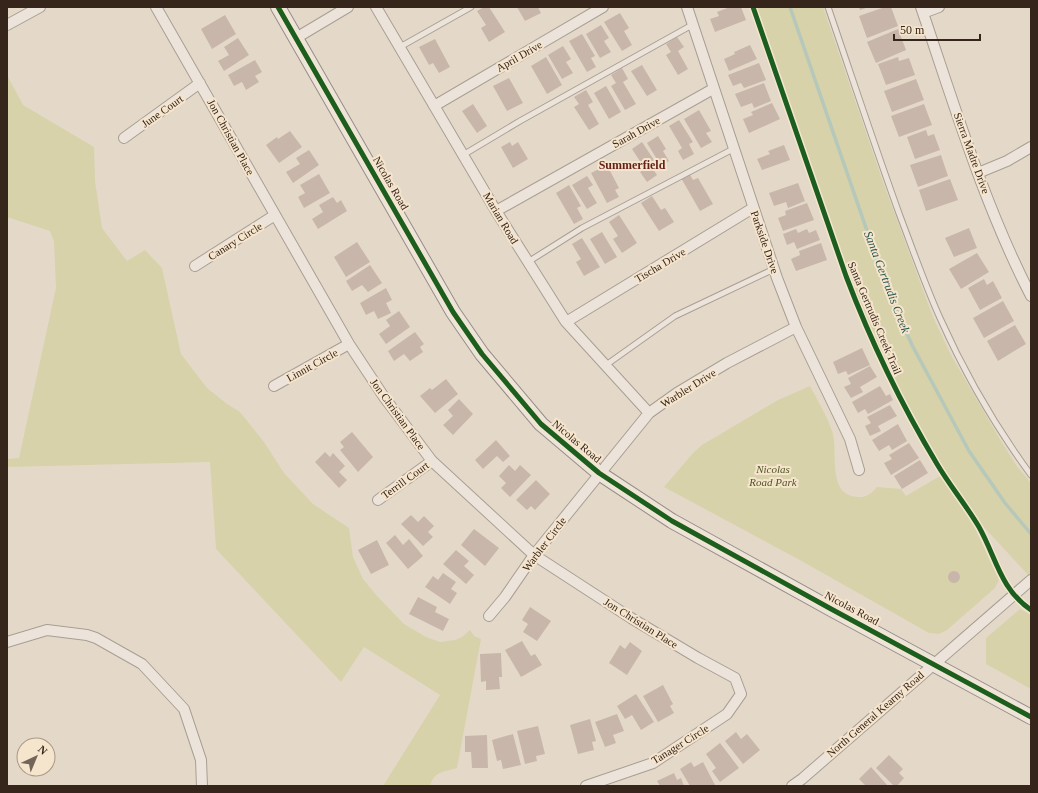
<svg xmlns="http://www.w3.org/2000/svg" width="1038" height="793" viewBox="0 0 1038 793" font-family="'Times New Roman',serif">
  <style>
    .green { fill: #d7d2aa }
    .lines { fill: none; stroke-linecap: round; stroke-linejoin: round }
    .stream { stroke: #b5c8ba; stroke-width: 3.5 }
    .building { fill: #c8b6aa }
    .lane-casing { stroke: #a99e93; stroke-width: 7 }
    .street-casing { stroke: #a99e93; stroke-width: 12 }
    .secondary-casing { stroke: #988d83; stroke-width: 16 }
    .lane { stroke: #ece4db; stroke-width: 5 }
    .street { stroke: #ece4db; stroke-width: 10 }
    .secondary { stroke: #ece4db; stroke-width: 14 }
    .cycleway-casing { stroke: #f6e5cd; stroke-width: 8 }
    .cycleway { stroke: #1b5e20; stroke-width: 5 }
    .labels { text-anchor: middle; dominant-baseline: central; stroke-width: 4; stroke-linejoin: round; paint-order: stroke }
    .street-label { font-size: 11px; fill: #36251b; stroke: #f6e5cd }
    .park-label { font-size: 11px; font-style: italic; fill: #4e5421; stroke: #f6e5cd }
    .neighbourhood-label { font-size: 12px; font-weight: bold; fill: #651f19; stroke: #f6e5cd }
    .water-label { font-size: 12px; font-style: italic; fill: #2a574e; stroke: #f6e5cd }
  </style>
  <rect width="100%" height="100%" fill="#e4d9c9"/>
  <!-- green -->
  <path class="green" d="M757 7H823L883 182 933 317 951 355 998 436 1016 465 1031 483V578L982 525 941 464 895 381 863 312 848 274Z
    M7 75 23 105 94 147 95 181 102 228 127 261 145 250 162 268 181 354 207 388 227 404 240 412 264 442 284 473 313 504 349 528 353 557 363 579 377 596 404 624 426 637 440 642 455 640 462 637 470 630 474 636 481 639 457 768C444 772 434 771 430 786H383L440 695 364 647 341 682 216 549 210 462 7 467V459L19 458 56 288 54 242 50 231 7 217Z
    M810 386C818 401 827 416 832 431 839 451 826 494 857 497 866 498 871 494 877 487L901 489 906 496 940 476 974 526 999 580 995 588 947 630 939 634 929 633 798 559 664 487 693 453 702 445 778 400Z
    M1020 609 1031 615V689L986 664V638Z"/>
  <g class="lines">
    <!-- stream -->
    <path class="stream" d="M790 7 887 289 912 345 969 451 1005 503 1031 534"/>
  </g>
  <!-- building -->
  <path class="building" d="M484 7H489L505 32 489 42 481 28 486 25 477 11Z
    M517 7H538L541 13 525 21Z
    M730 7H741L746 20 715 32 710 19 719 16 717 12Z
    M859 7H869L860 10Z
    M885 7H891L898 26 867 38 859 16Z
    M620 13 629 28 624 31 632 45 622 51 604 22Z
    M225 15 236 34 212 49 201 29Z
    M601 25 609 38 604 41 611 52 600 58 586 34Z
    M898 29 906 50 876 63 867 42Z
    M582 34 595 56 591 58 596 67 587 72 569 41Z
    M677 37 684 47 678 51 688 69 678 75 666 55 671 52 666 44Z
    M238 38 249 55 224 71 218 61 229 55 224 47Z
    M435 39 450 67 439 73 433 63 429 65 419 47Z
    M750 45 757 59 729 71 724 59 735 54 734 52Z
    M563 46 571 59 566 62 573 73 562 79 548 55Z
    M546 57 562 85 547 94 531 66Z
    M898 57 899 61 909 58 915 75 886 85 878 64Z
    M255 60 262 72 255 76 259 82 246 90 242 82 234 86 228 75Z
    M759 63 766 80 744 88 741 83 733 86 728 75Z
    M642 65 657 90 647 96 631 71Z
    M622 68 628 79 623 82 636 104 625 110 611 86 616 83 611 75Z
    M509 78 523 103 507 111 493 86Z
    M916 79 924 100 892 112 884 91Z
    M764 83 771 101 754 108 752 103 741 107 735 94Z
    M606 86 621 112 609 119 594 93Z
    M586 90 593 102 588 105 599 124 589 130 574 107 579 104 574 97Z
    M772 103 780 119 749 133 743 119 753 115 751 112Z
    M473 104 487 126 477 133 462 111Z
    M924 104 932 125 899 137 891 116Z
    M699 110 711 131 706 133 712 142 701 148 684 119Z
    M679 120 693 142 689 144 694 154 683 160 678 151 682 148 669 126Z
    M926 130 928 136 934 134 940 150 915 159 907 137Z
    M290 131 302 147 279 163 266 145 277 137 278 139Z
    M658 136 666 149 663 151 669 161 661 166 647 143Z
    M510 142 512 146 518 142 528 159 513 168 501 147Z
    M642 142 656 163 651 166 657 175 647 182 640 172 645 169 632 149Z
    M784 145 790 160 762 170 757 159 770 154 768 151Z
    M309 150 319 165 293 183 286 172 300 164 296 158Z
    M941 155 948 176 918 187 910 165Z
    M607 165 619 188 615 190 619 197 607 203 591 173Z
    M689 173 693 180 698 178 713 204 700 211 681 178Z
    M319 174 330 193 304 208 298 197 305 193 300 185Z
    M587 176 593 185 588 188 597 203 587 209 572 185Z
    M950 179 958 200 926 211 919 190Z
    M798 183 805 201 788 208 786 202 774 206 769 193Z
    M569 185 581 206 577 208 583 219 574 224 556 193Z
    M652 196 661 210 665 208 674 222 659 231 641 203Z
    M333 197 337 203 341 200 347 211 318 229 312 219 323 212 319 205Z
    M807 203 814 220 783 231 778 218 786 215 785 211Z
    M619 215 637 243 622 253 613 239 618 236 609 222Z
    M969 228 977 248 954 257 945 238Z
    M796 229 798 233 807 229 809 233 816 230 820 240 797 249 794 242 787 245 783 234Z
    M602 232 617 257 605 264 590 239Z
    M582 238 600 267 584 276 576 262 581 259 572 244Z
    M357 242 370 262 346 277 334 257Z
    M821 243 827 260 796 271 791 259 800 255 799 251Z
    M977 253 989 272 961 289 949 269Z
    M370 265 382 283 368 292 362 285 352 291 346 281Z
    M984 279 987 285 993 281 1002 298 980 310 968 288Z
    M386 288 392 300 386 303 391 313 378 319 374 311 366 315 360 303Z
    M1003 301 1014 321 984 338 973 318Z
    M399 311 410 327 386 344 379 334 390 326 386 320Z
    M1015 325 1026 344 998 361 987 341Z
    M415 332 424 344 420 347 423 352 410 361 404 354 394 361 388 351Z
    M862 348 870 365 848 375 846 371 838 374 833 362Z
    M870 366 877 377 860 387 863 392 851 398 844 387 851 384 848 378Z
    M446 379 458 394 435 413 420 396 430 388 432 390Z
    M880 386 886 396 890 394 893 400 868 414 865 409 858 413 852 402Z
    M459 399 473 414 453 435 443 425 453 416 448 410Z
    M890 405 897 416 878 426 881 431 870 436 865 426 871 423 867 417Z
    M898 424 907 441 892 450 889 445 879 451 872 440Z
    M352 432 373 457 358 472 340 450 344 447 340 442Z
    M496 440 510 456 503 462 497 456 483 469 475 460Z
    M909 443 919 458 891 475 884 463 892 459 889 455Z
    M325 452 330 457 333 453 345 466 339 472 347 480 339 488 315 462Z
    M920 460 928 473 902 489 894 476Z
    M509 465 515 471 520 465 531 475 510 497 501 488 506 483 499 476Z
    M536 480 550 494 535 510 531 506 527 510 516 500Z
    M411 515 418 522 424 516 434 526 428 532 433 537 423 546 401 524Z
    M474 529 499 548 485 566 461 545Z
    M395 535 403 545 409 539 423 556 408 569 386 543Z
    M377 540 389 565 371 574 358 550Z
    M456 550 469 561 464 566 474 575 466 584 443 564Z
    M948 577a6 6 0 1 1 12 0a6 6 0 1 1-12 0Z
    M443 573 456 582 451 589 457 593 450 604 425 587 433 576 438 580Z
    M418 597 437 607 435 612 449 619 443 631 409 614Z
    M530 607 551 621 537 641 523 632 528 624 522 620Z
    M522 641 531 656 535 654 542 665 521 677 505 650Z
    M630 642 642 651 627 675 609 663 620 645 625 649Z
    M501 653 502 677H499L500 689 486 690V681L481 682 480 654Z
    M663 685 673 704 670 706 674 713 658 722 643 696Z
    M636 694 654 722 641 730 632 715 625 719 617 706Z
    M617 714 624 731 613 735 616 743 605 747 595 722Z
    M590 719 596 741 592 742 594 750 578 754 570 725Z
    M538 726 545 754 536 756 537 761 525 764 517 731Z
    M736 732 741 739 747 734 760 750 743 764 725 741Z
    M513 734 521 765 503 769 501 760 497 761 492 740Z
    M487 735 488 768H472L471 752H465V736Z
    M720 743 739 768 720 782 712 771 716 768 706 754Z
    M889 755 903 769 899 773 904 778 897 786H894L876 768Z
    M691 762 694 767 703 762 715 785 690 786 680 769Z
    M871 767 888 786H866L859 779Z
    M674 773 677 780 681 778 684 786H660L657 781Z"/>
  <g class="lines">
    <!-- lane casing -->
    <g class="lane-casing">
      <path id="lane" d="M828 7C852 77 875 147 900 216 913 250 925 285 940 318 965 374 995 426 1031 475
        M400 47 471 7
        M463 155 520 121 692 25
        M528 262 582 228 733 149
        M606 365 675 316 774 269"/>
    </g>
    <!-- street casing -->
    <g class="street-casing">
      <path id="street" d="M156 7 349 344 384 397 432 461 534 555 631 618 698 658 735 678 741 694 727 714 653 763 586 786
        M376 7 496 211 566 322 649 413
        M687 7 777 278 796 327 850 439 859 470
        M921 7C954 104 984 205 1031 296
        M923 13 939 7
        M7 25 40 7
        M296 38 348 7
        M434 106 603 7
        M124 138 200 83
        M978 173 1007 161 1031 147
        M496 211 713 89
        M195 266 275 215
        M566 322 753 208
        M274 386 349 344
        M378 500 432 461
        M489 616 505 597 534 555 649 413 677 393 727 363 796 327
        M7 642 47 630 87 635 96 638 142 664 184 709 201 760 202 786
        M792 786 802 779 1031 580"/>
    </g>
    <!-- secondary casing -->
    <g class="secondary-casing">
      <path id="secondary" d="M278 7 453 312 482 354 541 424 599 473 672 521 833 610 1031 717"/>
    </g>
    <!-- lane -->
    <use href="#lane" class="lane"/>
    <!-- street -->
    <use href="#street" class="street"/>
    <!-- secondary -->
    <use href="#secondary" class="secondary"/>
    <!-- cycleway casing -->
    <g class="cycleway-casing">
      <path id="cycleway" d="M278 7 453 312 482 354 541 424 599 473 672 521 833 610 1031 717
        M753 7 846 276C871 342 901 404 937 464 950 486 966 505 979 527 996 557 1000 589 1031 610"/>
    </g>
    <!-- cycleway -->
    <use href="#cycleway" class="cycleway"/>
  </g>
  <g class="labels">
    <!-- street labels -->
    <g class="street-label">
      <text transform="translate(519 56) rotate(-30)">April Drive</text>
      <text transform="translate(162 111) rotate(-35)">June Court</text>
      <text transform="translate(636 132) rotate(-29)">Sarah Drive</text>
      <text transform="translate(231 137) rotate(61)">Jon Christian Place</text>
      <text transform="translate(972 153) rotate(70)">Sierra Madre Drive</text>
      <text transform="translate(391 183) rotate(60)">Nicolas Road</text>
      <text transform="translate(501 218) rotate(59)">Marian Road</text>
      <text transform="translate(235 241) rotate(-32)">Canary Circle</text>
      <text transform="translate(765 242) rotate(71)">Parkside Drive</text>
      <text transform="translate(660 265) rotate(-31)">Tischa Drive</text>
      <text transform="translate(875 318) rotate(67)">Santa Gertrudis Creek Trail</text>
      <text transform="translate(312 365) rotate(-29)">Linnit Circle</text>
      <text transform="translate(688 388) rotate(-32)">Warbler Drive</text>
      <text transform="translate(398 414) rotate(54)">Jon Christian Place</text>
      <text transform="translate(577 441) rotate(40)">Nicolas Road</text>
      <text transform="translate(405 480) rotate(-36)">Terrill Court</text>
      <text transform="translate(544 544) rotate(-53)">Warbler Circle</text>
      <text transform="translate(852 608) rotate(28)">Nicolas Road</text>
      <text transform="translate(641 623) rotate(32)">Jon Christian Place</text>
      <text transform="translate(875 714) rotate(-41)">North General Kearny Road</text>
      <text transform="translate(680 744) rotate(-32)">Tanager Circle</text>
    </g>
    <!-- park labels -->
    <g class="park-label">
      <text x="773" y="469">Nicolas<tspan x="773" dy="13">Road Park</tspan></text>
    </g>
    <!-- neighbourhood labels -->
    <g class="neighbourhood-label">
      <text x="632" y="165">Summerfield</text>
    </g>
    <!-- water labels -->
    <g class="water-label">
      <text transform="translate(887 282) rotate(69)">Santa Gertrudis Creek</text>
    </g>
  </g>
  <!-- border -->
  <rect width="1038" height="793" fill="none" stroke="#36251b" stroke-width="16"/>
  <!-- north arrow -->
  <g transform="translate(36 757) rotate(44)"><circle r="19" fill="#f6e5cd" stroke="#a99886"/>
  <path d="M0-3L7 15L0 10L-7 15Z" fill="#736458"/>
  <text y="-6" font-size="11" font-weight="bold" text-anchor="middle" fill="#36251b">N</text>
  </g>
  <!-- scale -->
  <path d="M894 34v6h86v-6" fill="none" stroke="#36251b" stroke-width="2"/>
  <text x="900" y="34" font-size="12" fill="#36251b" stroke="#f6e5cd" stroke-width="3" paint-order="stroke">50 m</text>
</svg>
